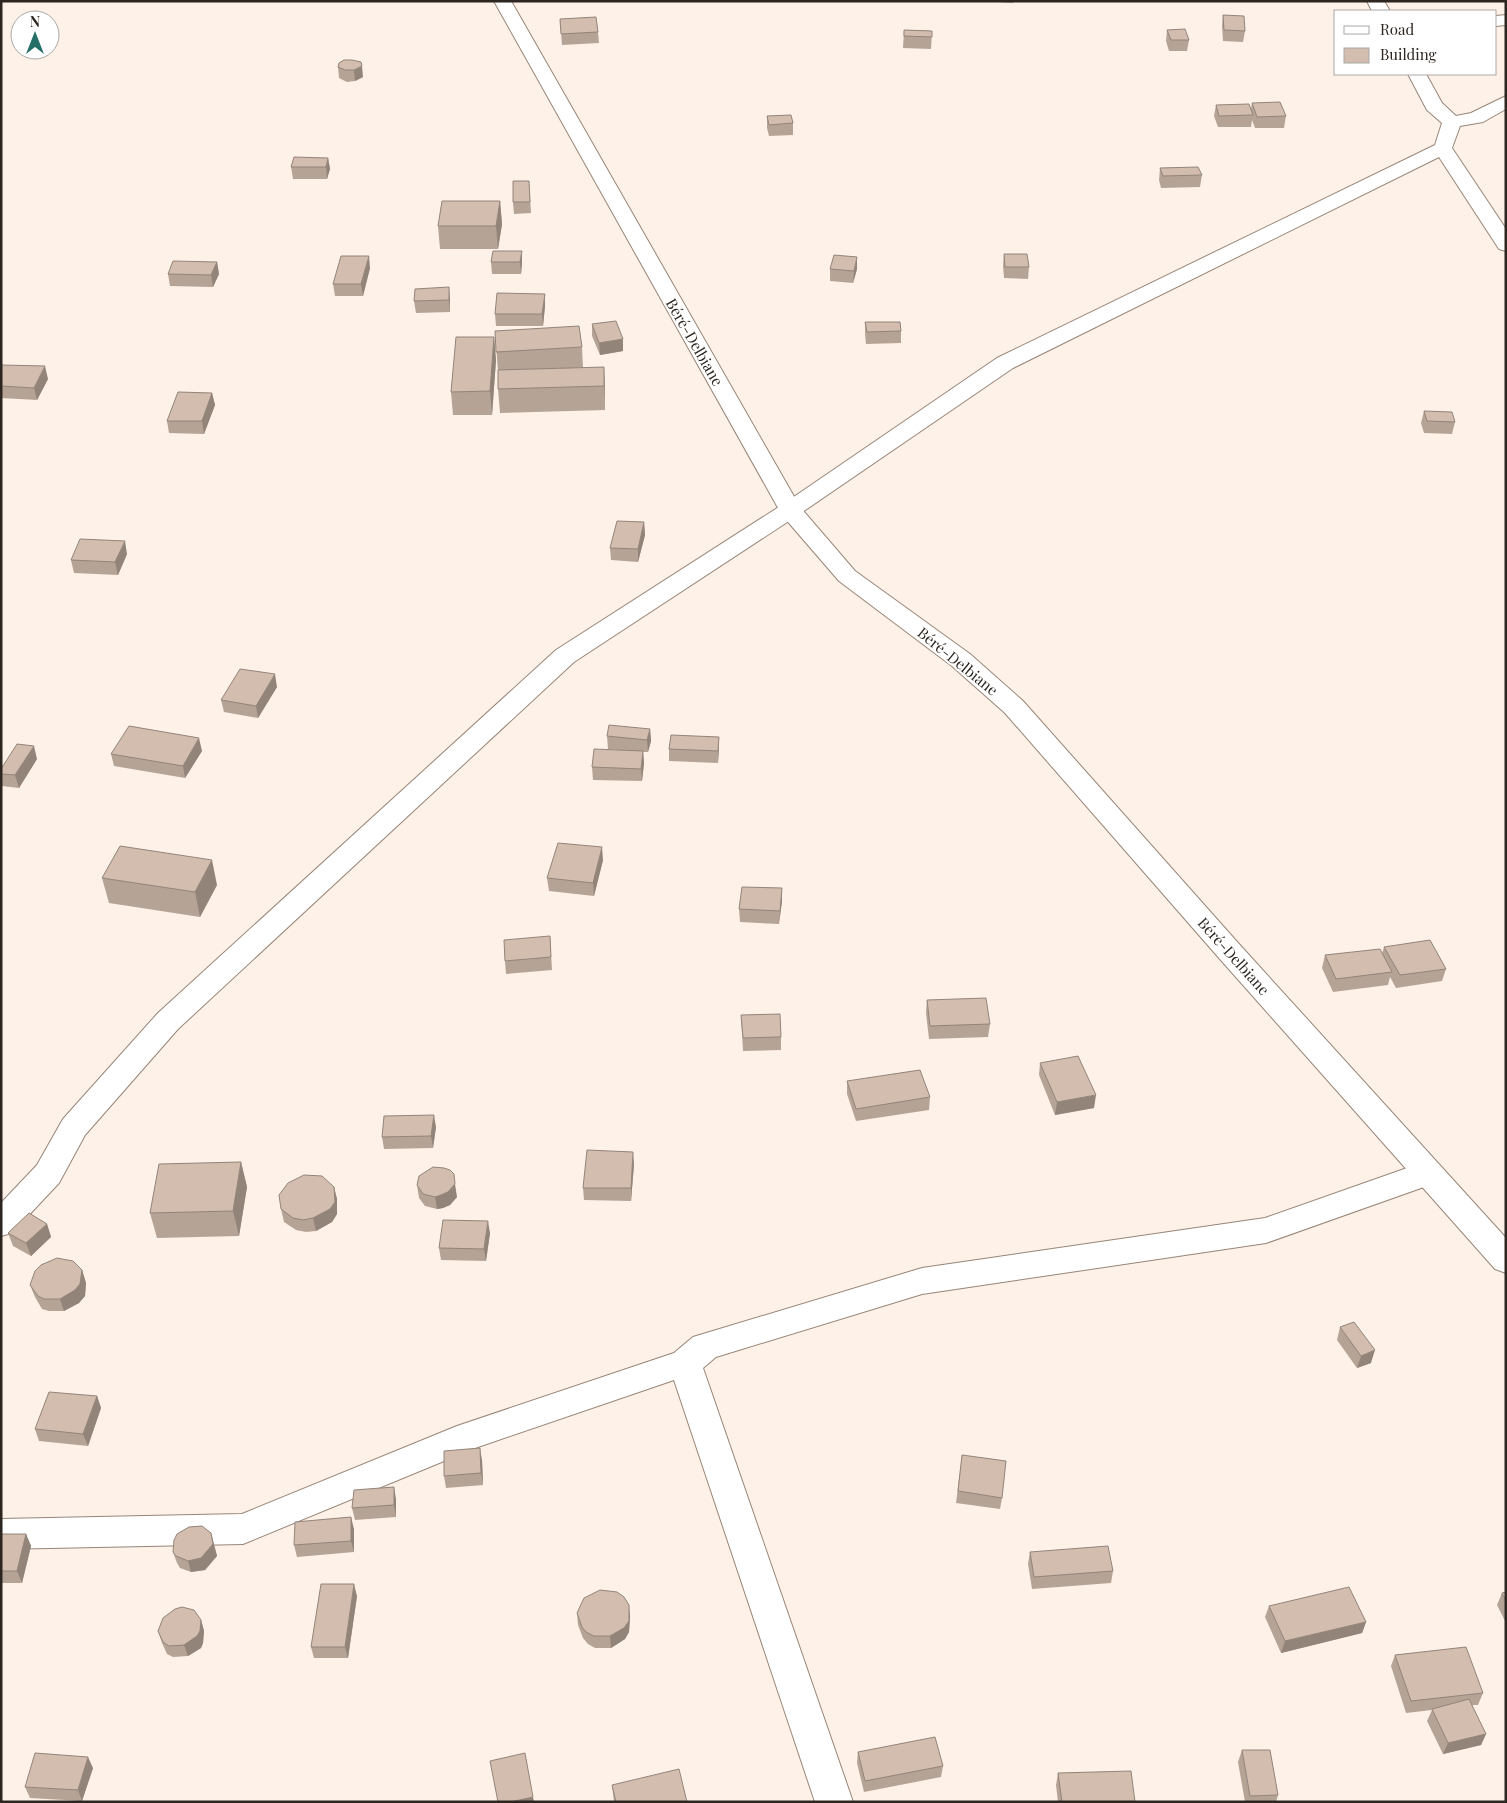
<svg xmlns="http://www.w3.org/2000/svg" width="1507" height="1803" viewBox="0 0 1507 1803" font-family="'Playfair Display',serif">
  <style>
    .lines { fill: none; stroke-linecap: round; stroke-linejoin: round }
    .minor-casing { stroke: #988577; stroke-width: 2 }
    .tertiary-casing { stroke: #988577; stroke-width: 2 }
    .minor { fill: #fff; fill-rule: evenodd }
    .tertiary { fill: #fff; fill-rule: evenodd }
    .wall { fill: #b5a396 }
    .shaded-wall { fill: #93847a }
    .building { fill: #d2bdae; stroke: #93847a }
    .labels { text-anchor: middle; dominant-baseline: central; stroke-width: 4; stroke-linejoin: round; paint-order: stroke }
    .street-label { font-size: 15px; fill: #2d251f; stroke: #fff }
  </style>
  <rect width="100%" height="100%" fill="#fef1e8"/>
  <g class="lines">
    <!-- minor casing -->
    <g class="minor-casing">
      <path id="minor" d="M1367 1H1384L1390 11H1372Z
        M1506 15V25L1496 26V16Z
        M1408 74H1426L1442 103 1456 116 1471 113 1506 96V109L1483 122 1460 126 1452 148 1506 229V251L1499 249 1439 157 1013 368 798 515 574 662 178 1029 85 1135 59 1183 12 1233 1 1236V1203L37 1165 63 1119 158 1013 556 650 782 505 997 358 1435 145 1442 123 1427 110Z
        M1427 1161 1438 1164 1442 1173 1438 1182 1266 1243 922 1294 716 1357 703 1368 853 1802H815L674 1380 478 1447 243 1544 1 1549V1519L242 1514 457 1426 674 1353 693 1337 922 1268 1265 1218Z"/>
    </g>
    <!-- tertiary casing -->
    <g class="tertiary-casing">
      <path id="tertiary" d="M494 1H511L800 507 855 571 970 654 1023 701 1239 944 1506 1238V1273L1495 1269 1219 958 1005 713 952 666 839 581 782 515Z"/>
    </g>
    <!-- minor -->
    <use href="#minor" class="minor"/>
    <!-- tertiary -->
    <use href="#tertiary" class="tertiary"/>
  </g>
  <!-- wall -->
  <path class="wall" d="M998 1H1013V3L998 2Z
    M1223 15 1245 31 1243 42 1223 41 1222 26Z
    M560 19 598 32 599 43 562 45Z
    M904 30 932 31 931 49 903 48Z
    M1167 30 1189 40 1187 51H1169L1166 41Z
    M344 60 363 77 355 81 347 82 339 78 338 67Z
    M1252 103 1286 116 1284 128H1255L1252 120 1251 127H1218L1214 116 1216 105 1251 109Z
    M767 116 793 123V135L769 136 767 128Z
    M328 158 330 169 327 179H293L291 167Z
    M1160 168 1202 175 1200 187 1161 188 1159 180Z
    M529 181 531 213 514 214 513 202Z
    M500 201 502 224 498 249H440L438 226Z
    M522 251V263L521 274H492L491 262Z
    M1004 254 1029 267 1028 279 1004 278 1003 266Z
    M217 262 219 274 213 287 170 286 168 274Z
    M370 268 363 296H335L333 284Z
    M830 269H857L853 283 830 281Z
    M450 299V312L416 313 414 301Z
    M545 306 543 326H496L495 314Z
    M865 322 901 331V343L866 344 865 334Z
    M592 324 623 351 600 355 592 336Z
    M495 331 582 347 583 368 604 367 605 410 500 413 498 389V372Z
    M494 337 496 360 492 415H453L451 392Z
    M1 365 48 379 37 400 1 398Z
    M212 393 215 405 204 434 169 433 167 421Z
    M1424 411 1455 422 1452 434 1424 433 1421 423Z
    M644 522 645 535 638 562 611 560 610 548Z
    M127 554 118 575 74 573 71 560Z
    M277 687 258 718 224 712 221 700Z
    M650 729 651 741 648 752H643L644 763 642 781 593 780 592 767 620 750 608 749 607 736Z
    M719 737 718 763 669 761V749Z
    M202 751 185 778 114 766 111 754Z
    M37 759 19 788 2 786 1 783V769Z
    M603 860 594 896 549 891 547 878Z
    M102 878 217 885 200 917 109 903Z
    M782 901 779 924 740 922 739 909Z
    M550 936 552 970 506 974 505 961Z
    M1384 947 1446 969 1442 981 1396 988 1390 977 1388 985 1333 992 1322 968 1325 955 1382 954Z
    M927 1000 990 1024 988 1037 929 1039 926 1013Z
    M741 1015 781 1037V1050L743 1051Z
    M1040 1063 1094 1108 1055 1115 1039 1075Z
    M847 1081 930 1097 929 1110 856 1121 847 1094Z
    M436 1127 433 1148 384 1149 382 1137Z
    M241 1162 247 1187 239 1236 157 1238 150 1213Z
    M634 1164 631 1201 584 1200 583 1188Z
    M417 1185 457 1197 450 1205 443 1208 437 1209 425 1206 419 1198Z
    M334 1187 337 1199V1214L332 1222 316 1231 306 1232 296 1230 284 1222 281 1209Z
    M47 1224 51 1237 31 1256 13 1246 8 1233Z
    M490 1233 486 1261 441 1260 439 1248Z
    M82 1270 86 1283 85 1296 79 1303 64 1311H49L42 1309 35 1297 30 1285Z
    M1340 1327 1371 1363 1357 1368 1337 1340Z
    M97 1396 101 1408 88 1446 39 1441 35 1429Z
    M962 1455 1002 1498 1000 1509 956 1503Z
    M482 1460 483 1485 446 1488 444 1476Z
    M396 1499V1517L355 1520 352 1508Z
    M354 1529V1552L297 1557 294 1545Z
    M211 1533 217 1556 205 1570 191 1572 180 1568 177 1563 173 1552Z
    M1 1534H26L31 1546 22 1583H1Z
    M1030 1552 1113 1571 1111 1583 1032 1589 1028 1564Z
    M1506 1592V1623L1497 1605 1502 1593Z
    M357 1596 348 1658H314L311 1647Z
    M1269 1606 1366 1622 1362 1633 1281 1653 1265 1617Z
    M577 1613 630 1616 629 1632 625 1639 611 1648H595L588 1644 583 1638 578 1625Z
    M201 1620 204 1631 203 1643 201 1648 188 1656 173 1657 167 1654 162 1643 158 1631Z
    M1395 1655 1483 1693 1478 1705H1472L1486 1734 1481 1745 1443 1754 1427 1721 1432 1710 1406 1713 1391 1666Z
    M1242 1750 1278 1795 1276 1802H1245L1238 1762Z
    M858 1752 943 1766 941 1777 864 1792 857 1763Z
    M93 1768 82 1801 30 1798 25 1787Z
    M1058 1773 1135 1802H1058L1056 1785Z
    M612 1785 687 1802H614Z"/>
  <!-- shaded-wall -->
  <path class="shaded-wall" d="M362 66 363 77 355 81 354 70Z
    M328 158 330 169 327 179 326 167Z
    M500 201 502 224 498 249 496 226Z
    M522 251V263L521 274 520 262Z
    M369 256 370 268 363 296 361 284Z
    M857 257V269L853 283 854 271Z
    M217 262 219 274 213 287 211 275Z
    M449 287 450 299V312L449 300Z
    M545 294V306L543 326 542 314Z
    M494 337 496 360 492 415 490 391Z
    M623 339V351L600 355 599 343Z
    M45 366 48 379 37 400 34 388Z
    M604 367 605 391V410L604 386Z
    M212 393 215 405 204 434 202 421Z
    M644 522 645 535 638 562V549Z
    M125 541 127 554 118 575 115 562Z
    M275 674 277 687 258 718 256 706Z
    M650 729 651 741 648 752 647 740Z
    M719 737V749L718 763V751Z
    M199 738 202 751 185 778 183 766Z
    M34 746 37 759 19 788 15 775Z
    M643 751 644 763 642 781 641 769Z
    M602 847 603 860 594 896 593 883Z
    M212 860 217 885 200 917 195 892Z
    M782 888V901L779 924 780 911Z
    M1096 1095 1094 1108 1055 1115 1057 1102Z
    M434 1115 436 1127 433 1148 431 1136Z
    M633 1152 634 1164 631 1201V1188Z
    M241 1162 247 1187 239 1236 233 1211Z
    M455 1184 457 1197 450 1205 443 1208 437 1209 435 1197Z
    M334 1187 337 1199V1214L332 1222 316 1231 313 1218Z
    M488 1221 490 1233 486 1261 484 1249Z
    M47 1224 51 1237 31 1256 26 1243Z
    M82 1270 86 1283 85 1296 79 1303 64 1311 60 1299Z
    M1375 1350 1371 1363 1357 1368 1361 1356Z
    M97 1396 101 1408 88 1446 83 1434Z
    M480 1448 482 1460 483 1485 481 1473Z
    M394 1487 396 1499V1517L394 1505Z
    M351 1517 354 1529V1552L351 1541Z
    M211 1533 217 1556 205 1570 191 1572 188 1561Z
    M26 1534 31 1546 22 1583 17 1571Z
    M354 1584 357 1596 348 1658 345 1647Z
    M629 1605 630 1616 629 1632 625 1639 611 1648 610 1636Z
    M201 1620 204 1631 203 1643 201 1648 188 1656 184 1645Z
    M1366 1622 1362 1633 1281 1653 1285 1641Z
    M1486 1734 1481 1745 1443 1754 1448 1743Z
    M88 1757 93 1768 82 1801 78 1790Z
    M533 1797 534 1802H510Z"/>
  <!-- building -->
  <path class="building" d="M1223 15 1244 16 1245 31 1224 30Z
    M596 17 598 32 561 34 560 19Z
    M1185 29 1189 40H1171L1167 30Z
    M904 30 932 31V37L904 36Z
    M344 60H352L361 62 362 66 354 70H345L338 67 339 63Z
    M1280 102 1286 116 1257 117 1252 103Z
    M1249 104 1253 115 1219 116 1216 105Z
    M791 115 793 123 769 125 767 116Z
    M294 157 328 158 326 167H291Z
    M1198 167 1202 175 1163 176 1160 168Z
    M513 181H529L530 202H513Z
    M442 201H500L496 226H438Z
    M493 251H522L520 262H491Z
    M1004 254H1027L1029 267H1005Z
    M834 255 857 257 854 271 830 269Z
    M341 256H369L361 284H333Z
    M173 261 217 262 211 275 168 274Z
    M449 287V300L414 301 415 289Z
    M497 293 545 294 542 314H495Z
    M616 321 623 339 599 343 592 324Z
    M865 322H900L901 331 867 332Z
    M579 326 582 347 496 352 495 331Z
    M456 337H494L490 391 451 392Z
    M1 365 45 366 34 388 1 386Z
    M604 367V386L498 389V370Z
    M178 392 212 393 202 421H167Z
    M1424 411 1452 412 1455 422 1427 421Z
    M617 521 644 522 638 549 610 548Z
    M80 539 125 541 115 562 71 560Z
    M240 669 275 674 256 706 221 700Z
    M609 725 650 729 647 740 607 736Z
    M129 726 199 738 183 766 111 754Z
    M671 735 719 737 718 751 669 749Z
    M17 744 34 746 15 775 1 774V769Z
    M594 749 643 751 641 769 592 767Z
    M558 843 602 847 593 883 547 878Z
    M120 846 212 860 195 892 102 878Z
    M742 887 782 888 780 911 739 909Z
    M550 936 551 957 505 961 504 940Z
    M1430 940 1446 969 1400 975 1384 947Z
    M1380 949 1392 972 1336 979 1325 955Z
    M986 998 990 1024 930 1026 927 1000Z
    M780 1014 781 1037 743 1038 741 1015Z
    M1078 1056 1096 1095 1057 1102 1040 1063Z
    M920 1070 930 1097 856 1109 847 1081Z
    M434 1115 431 1136 382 1137 384 1116Z
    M587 1150 633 1152 631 1188H583Z
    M241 1162 233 1211 150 1213 159 1164Z
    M433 1167 444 1168 450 1170 454 1174 455 1184 448 1192 441 1195 435 1197 423 1194 417 1185 419 1176Z
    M304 1175 322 1176 334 1187 335 1202 330 1209 313 1218 303 1220 293 1218 281 1209 279 1195 288 1183Z
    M29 1213 47 1224 26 1243 8 1233Z
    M443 1220 488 1221 484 1249 439 1248Z
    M57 1258 73 1261 82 1270 80 1284 75 1290 60 1299H44L38 1296 30 1285 35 1271 41 1265Z
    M1354 1322 1375 1350 1361 1356 1340 1327Z
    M49 1392 97 1396 83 1434 35 1429Z
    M480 1448 481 1473 444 1476V1451Z
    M962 1455 1006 1461 1002 1498 958 1491Z
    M394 1487V1505L352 1508 354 1490Z
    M351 1517V1541L294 1545 295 1522Z
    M202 1526 211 1533 213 1544 201 1558 188 1561 176 1556 173 1552 174 1540 177 1534 189 1527Z
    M1 1534H26L17 1571H1Z
    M1108 1546 1113 1571 1034 1577 1030 1552Z
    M321 1584H354L345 1647H311Z
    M1349 1587 1366 1622 1285 1641 1269 1606Z
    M600 1590 617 1592 624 1597 629 1605V1621L624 1628 610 1636H594L586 1632 582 1627 577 1613 584 1598Z
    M1506 1592V1601L1502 1593Z
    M182 1607 194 1610 201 1620 200 1631 197 1636 184 1645 169 1646 163 1642 158 1631 163 1618 175 1609Z
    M1466 1647 1483 1693 1411 1701 1395 1655Z
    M1469 1699 1486 1734 1448 1743 1432 1709Z
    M935 1737 943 1766 865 1781 858 1752Z
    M1242 1750H1270L1278 1795 1250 1796Z
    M35 1753 88 1757 78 1790 25 1787Z
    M525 1753 533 1797 510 1802H498L490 1761Z
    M679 1769 687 1802H616L612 1785Z
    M1131 1771 1135 1802H1062L1058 1773Z"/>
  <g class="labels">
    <!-- street labels -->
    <g class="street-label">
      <text transform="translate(695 342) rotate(60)">Béré-Delbiane</text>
      <text transform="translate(958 661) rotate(39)">Béré-Delbiane</text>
      <text transform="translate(1234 956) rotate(48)">Béré-Delbiane</text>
    </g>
  </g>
  <!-- border -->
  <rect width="1507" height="1803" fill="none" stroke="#2d251f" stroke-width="5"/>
  <!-- legend -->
  <rect x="1334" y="10" width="162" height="65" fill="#ffffff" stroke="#aba8a5"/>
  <rect x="1344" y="26" width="25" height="8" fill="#ffffff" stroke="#aba8a5"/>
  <text x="1380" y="35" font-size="15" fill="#2d251f">Road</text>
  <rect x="1344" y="48" width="25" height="15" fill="#d2bdae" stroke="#aba8a5"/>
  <text x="1380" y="60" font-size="15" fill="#2d251f">Building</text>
  <!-- north arrow -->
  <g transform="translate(35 35)"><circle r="24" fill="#ffffff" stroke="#aba8a5"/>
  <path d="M0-4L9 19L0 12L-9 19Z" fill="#256f69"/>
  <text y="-8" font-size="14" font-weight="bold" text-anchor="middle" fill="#2d251f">N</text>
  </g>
</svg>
